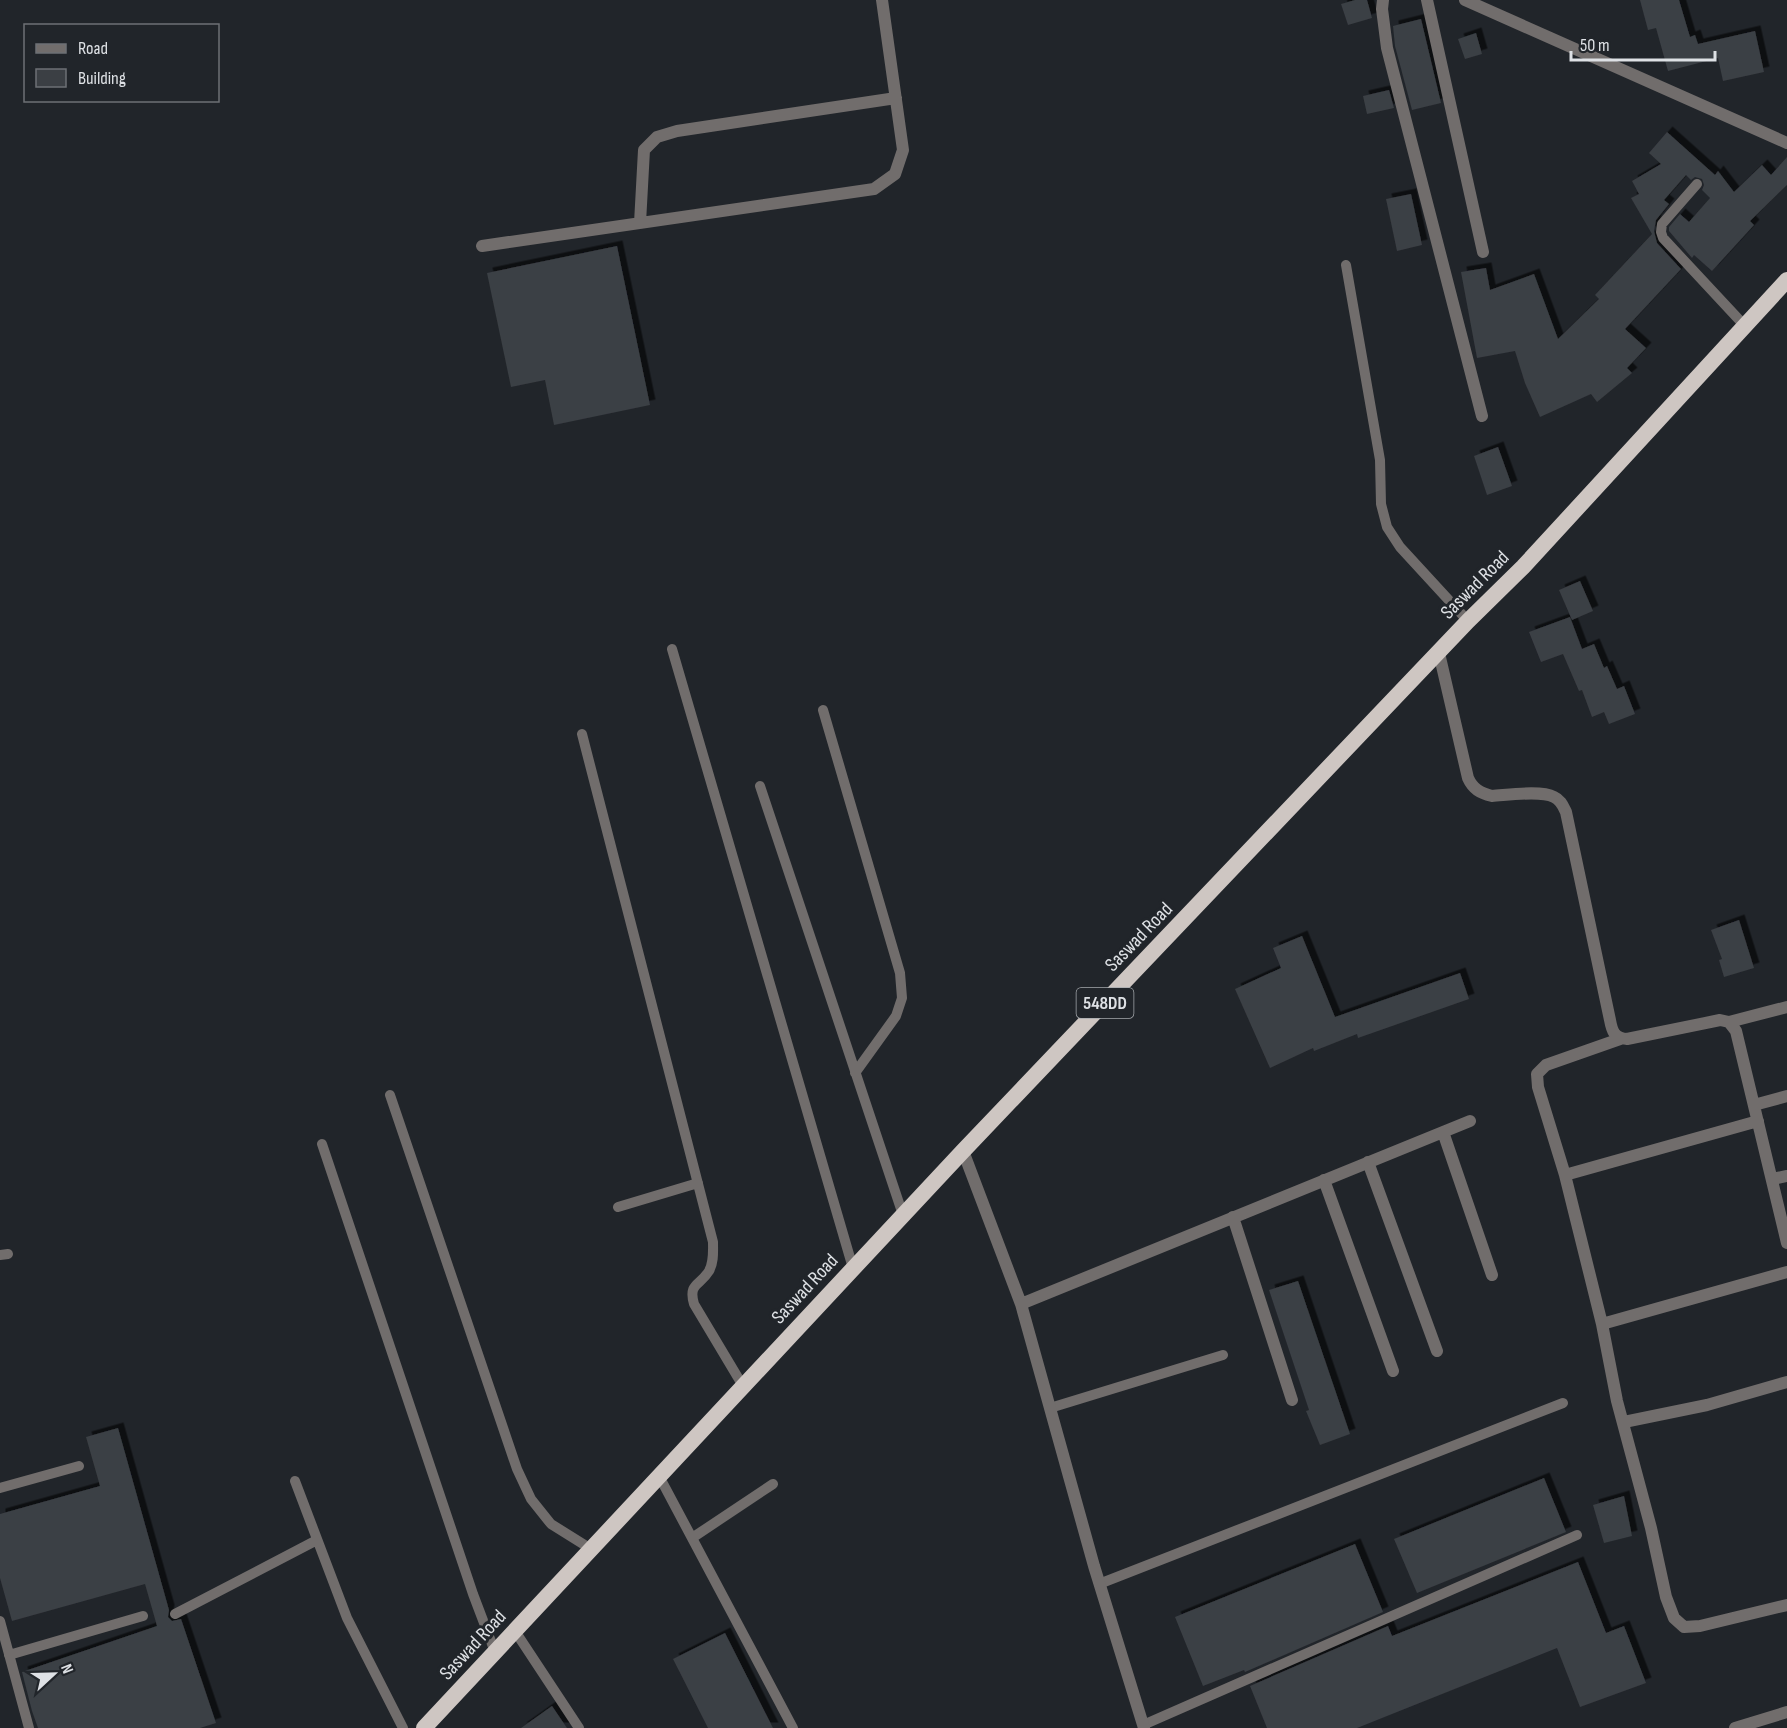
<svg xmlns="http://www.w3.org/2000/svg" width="1787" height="1728" viewBox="0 0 1787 1728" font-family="'Sofia Sans Condensed',sans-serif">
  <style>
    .building { fill: #3b3f44; filter: url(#shadow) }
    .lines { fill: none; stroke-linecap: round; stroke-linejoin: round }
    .service { stroke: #716d6c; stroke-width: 10 }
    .minor { stroke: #716d6c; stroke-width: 12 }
    .trunk { stroke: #cec6c2; stroke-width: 16 }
    .labels { text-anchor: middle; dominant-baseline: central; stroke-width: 6; stroke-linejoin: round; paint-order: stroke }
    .shield { fill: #21252a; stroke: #a5a9ad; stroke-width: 1.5 }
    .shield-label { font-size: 18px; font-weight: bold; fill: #dee1e5 }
    .street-label { font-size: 20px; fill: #dee1e5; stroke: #21252a }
  </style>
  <defs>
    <filter id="shadow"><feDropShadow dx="5.5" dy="-5.5" stdDeviation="0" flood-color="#0009"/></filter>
  </defs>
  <rect width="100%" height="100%" fill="#21252a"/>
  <!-- building -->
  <path class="building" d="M1355 0H1367L1372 18 1348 25 1341 4Z
    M1640 0H1679L1690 37 1695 35 1698 44 1755 31 1764 72 1723 81 1718 58 1668 71 1656 28 1648 30Z
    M1421 19 1441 103 1412 110 1395 46 1393 26Z
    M1476 33 1482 54 1465 59 1458 39Z
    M1389 90 1394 108 1367 114 1363 96Z
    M1667 132 1715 175 1718 171 1734 192 1762 165 1771 175 1787 157V185L1750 221 1754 225 1712 271 1694 255 1692 258 1669 231V227L1680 214 1689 222 1710 198 1702 190 1704 185 1702 179 1695 177 1691 180 1686 175 1664 200 1669 204 1656 220 1654 231 1657 243 1681 269 1625 329 1646 348 1627 368 1632 373 1597 402 1591 394 1540 417 1525 383 1515 351 1477 358 1461 272 1486 268 1490 290 1534 274 1558 339 1599 299 1595 295 1652 234 1631 198 1639 194 1632 181 1661 164 1649 153Z
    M1411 194 1422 245 1397 251 1386 199Z
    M617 246 650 405 554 425 545 380 511 387 487 273Z
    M1498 447 1512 486 1487 495 1474 456Z
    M1580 581 1593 611 1572 620 1559 590Z
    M1570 617 1582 649 1594 644 1604 668 1607 666 1617 689 1624 686 1635 714 1609 724 1604 712 1592 717 1582 690 1579 691 1563 654 1541 662 1529 632Z
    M1739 920 1754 968 1724 977 1719 960 1722 959 1711 930Z
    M1302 936 1335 1017 1460 973 1469 999 1358 1038 1357 1034 1314 1051 1313 1048 1270 1068 1235 989 1281 968 1273 948Z
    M1298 1281 1350 1434 1320 1445 1306 1411 1309 1410 1269 1290Z
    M118 1428 169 1610 168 1617 172 1621 181 1619 216 1723 200 1728H38L32 1711 22 1672 157 1626 145 1584 12 1621 0 1578V1514L100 1486 86 1437Z
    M1544 1478 1566 1532 1417 1593 1394 1539Z
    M1624 1496 1632 1536 1604 1543 1593 1505Z
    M1355 1544 1383 1612 1245 1672 1244 1670 1203 1686 1175 1617Z
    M1578 1562 1606 1633 1624 1626 1646 1683 1580 1707 1557 1648 1357 1728H1267L1250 1686 1388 1626 1392 1636Z
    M725 1633 773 1728H708L673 1659Z
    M552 1706 567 1728H521Z"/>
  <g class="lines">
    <!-- service -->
    <path class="service" d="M1697 184 1662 224 1661 232 1663 238 1744 325
      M1346 265 1380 460 1381 504 1387 527 1400 547 1468 621
      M672 649 853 1268
      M823 710 900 973 902 998 896 1016 855 1073
      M582 734 713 1242C713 1252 714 1262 709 1271 700 1286 688 1283 694 1304L743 1386
      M760 786 903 1215
      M390 1095 517 1469 531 1499 551 1524 591 1549
      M322 1144 473 1594 495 1652
      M618 1207 698 1183
      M0 1255 8 1254
      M1050 1408 1223 1355
      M659 1476 793 1728
      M295 1481 347 1618 403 1728
      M0 1488 79 1466
      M692 1538 773 1484
      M1099 1584 1563 1403
      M175 1614 317 1540
      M0 1621 29 1728
      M515 1631 579 1728
      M9 1655 143 1616
      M1143 1725 1577 1535"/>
    <!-- minor -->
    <path class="minor" d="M1383 0 1382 9 1387 48 1482 416
      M1427 0 1483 252
      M1465 0 1787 143
      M640 223 644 150 657 137 677 131 896 98
      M482 246 874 189 895 174 903 150 882 0
      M1439 653 1468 778C1473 789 1480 793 1492 796 1508 795 1541 790 1554 797 1561 800 1563 806 1566 812L1610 1020C1612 1031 1614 1038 1627 1039L1720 1020 1729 1022 1736 1031 1787 1243
      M1729 1022 1787 1007
      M1620 1039 1546 1065 1537 1074 1538 1087 1565 1175 1602 1324 1617 1401 1651 1528 1666 1597 1674 1618 1684 1627 1700 1626 1787 1605
      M1754 1105 1787 1096
      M1443 1132 1492 1275
      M963 1151 1021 1304 1094 1566 1144 1728
      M1368 1162 1437 1351
      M1565 1175 1758 1121
      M1772 1179 1787 1176
      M1324 1180 1393 1371
      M1233 1217 1292 1400
      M1021 1304 1470 1121
      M1602 1324 1787 1272
      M1624 1422 1707 1405 1787 1382
      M1735 1728 1787 1712"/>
    <!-- trunk -->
    <path class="trunk" d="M424 1728 963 1151 1468 621 1523 567 1787 280"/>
  </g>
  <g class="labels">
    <!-- shield labels -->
    <rect class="shield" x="1076.5" y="988" width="57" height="30" rx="4.5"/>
    <g class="shield-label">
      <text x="1105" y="1003">548DD</text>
    </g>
    <!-- street labels -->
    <g class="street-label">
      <text transform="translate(1475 585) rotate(-45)">Saswad Road</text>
      <text transform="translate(1139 937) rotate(-46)">Saswad Road</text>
      <text transform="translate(805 1289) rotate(-47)">Saswad Road</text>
      <text transform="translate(473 1645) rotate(-47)">Saswad Road</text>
    </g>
  </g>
  <!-- legend -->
  <rect x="24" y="24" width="195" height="78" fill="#21252a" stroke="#6d7075" stroke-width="1.5"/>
  <rect x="36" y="44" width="30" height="9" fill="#716d6c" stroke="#6d7075" stroke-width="1.5"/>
  <text x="78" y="54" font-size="18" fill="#dee1e5">Road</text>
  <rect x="36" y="69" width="30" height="18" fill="#3b3f44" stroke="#6d7075" stroke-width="1.5"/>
  <text x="78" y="84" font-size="18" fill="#dee1e5">Building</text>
  <!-- north arrow -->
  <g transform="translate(54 1674) rotate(68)" stroke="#21252a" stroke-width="4.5" paint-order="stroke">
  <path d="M0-4.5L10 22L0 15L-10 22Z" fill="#dee1e5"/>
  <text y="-9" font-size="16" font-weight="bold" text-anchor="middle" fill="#dee1e5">N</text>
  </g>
  <!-- scale -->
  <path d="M1571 51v9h144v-9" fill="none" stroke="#dee1e5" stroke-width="3"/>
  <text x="1580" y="51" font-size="18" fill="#dee1e5" stroke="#21252a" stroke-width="4.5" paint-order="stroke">50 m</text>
</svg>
